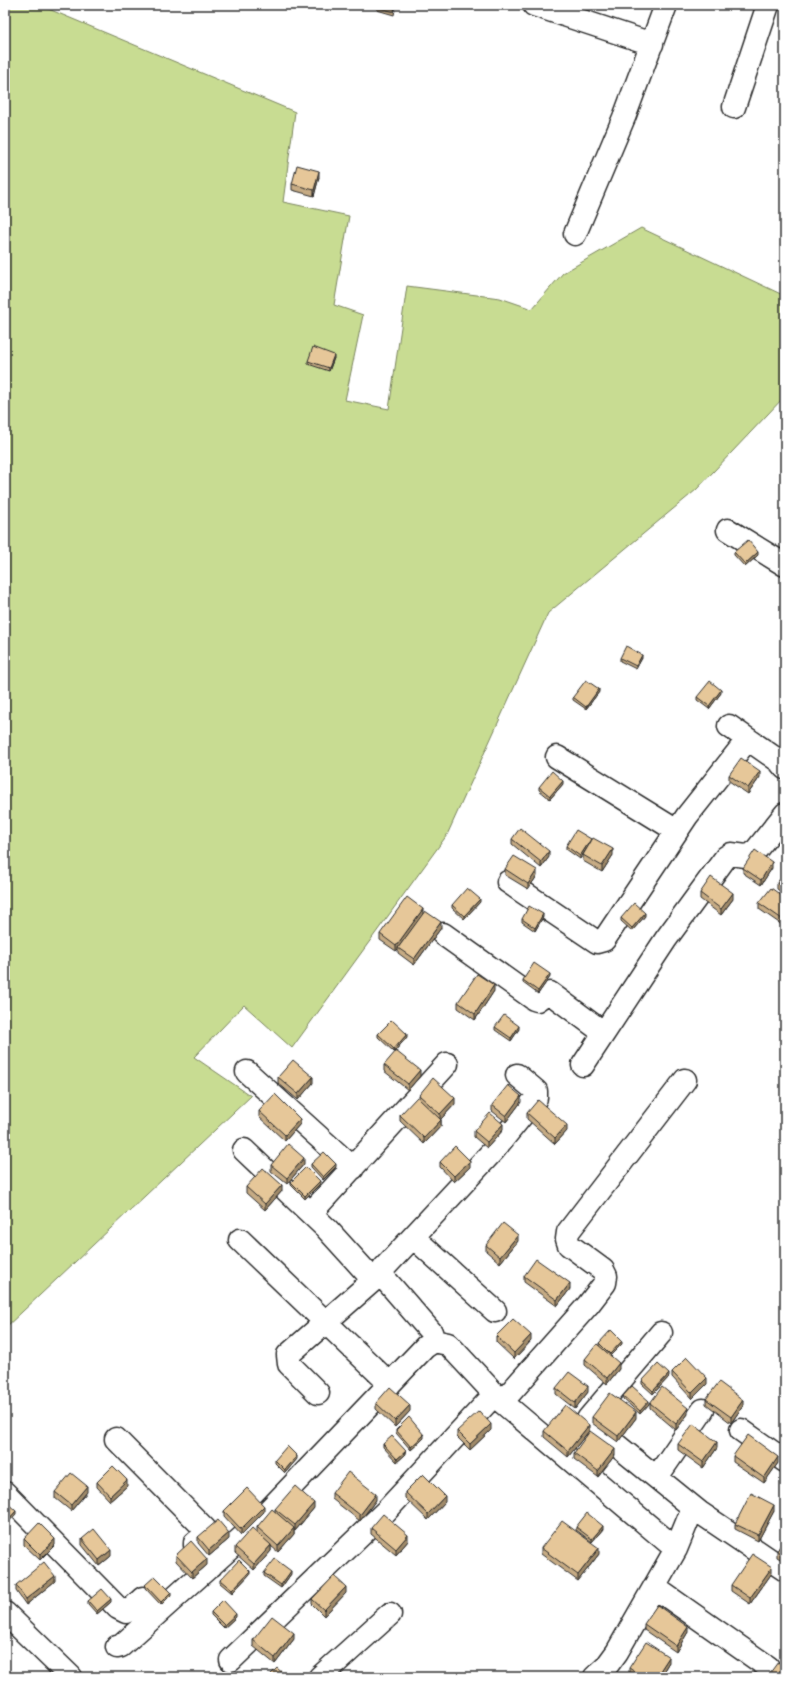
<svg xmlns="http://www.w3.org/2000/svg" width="790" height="1682" viewBox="0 0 790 1682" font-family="'Patrick Hand',sans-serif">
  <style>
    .green { fill: #c8dc92; stroke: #7a845e }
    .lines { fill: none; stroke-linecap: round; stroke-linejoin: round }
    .minor-casing { stroke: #2b2b2b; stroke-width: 25 }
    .minor { stroke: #fff; stroke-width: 22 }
    .wall { fill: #c6ab84; stroke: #2b2b2b }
    .shaded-wall { fill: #a18b6b; stroke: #2b2b2b }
    .building { fill: #e6c799; stroke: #2b2b2b }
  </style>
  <rect width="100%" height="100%" fill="#fff"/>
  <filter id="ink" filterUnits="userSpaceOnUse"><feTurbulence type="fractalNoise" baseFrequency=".025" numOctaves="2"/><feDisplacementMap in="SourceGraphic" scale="8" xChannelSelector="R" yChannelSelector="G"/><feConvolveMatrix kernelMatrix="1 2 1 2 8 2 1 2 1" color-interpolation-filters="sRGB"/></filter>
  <g filter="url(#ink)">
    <!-- green -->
    <path class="green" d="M5 5H39L295 112 283 202 349 216 334 305 363 315 345 400 389 409 407 286 500 298 532 309 563 273 641 228 785 296V396L696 490 548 613 447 835 292 1048 244 1005 194 1057 251 1096 5 1328Z"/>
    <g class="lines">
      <!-- minor casing -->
      <g class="minor-casing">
        <path id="minor" d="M534 5 652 44
          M734 107 768 5
          M575 234 625 115 666 5
          M728 530 785 565
          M729 726 779 761 785 768
          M557 757 677 831
          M508 882 597 942 604 940 687 816 748 739
          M443 934 534 999 537 1000 545 994 550 993 604 1033
          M583 1065 666 939 726 857 731 854 746 856 753 854 785 814
          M247 1072 353 1168
          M244 1150 327 1229 366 1272 377 1277H384
          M311 1213 447 1064
          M413 1237 495 1311
          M240 1240 390 1384
          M661 1333 588 1419V1422L699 1512
          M434 1341 431 1332 385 1279 383 1274 384 1268 493 1151 536 1098V1091L517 1075
          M318 1393 289 1364 288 1355 377 1277
          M502 1402 588 1305 605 1283 606 1276 603 1270 569 1245 567 1239 568 1232 685 1080
          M741 1430 785 1461
          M116 1439 205 1529 206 1534 195 1543V1546L211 1566
          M657 1477 703 1410
          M5 1493 118 1608 126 1612 130 1610 143 1598 146 1599 160 1611
          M654 1587 768 1667
          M5 1613 71 1677
          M117 1647 121 1646 247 1533 425 1347 434 1341 448 1344 502 1402 676 1549
          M231 1660 386 1511 494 1395
          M320 1677 390 1614
          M595 1677 606 1667 617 1652 676 1549 690 1515 694 1512H699L785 1570"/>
      </g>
      <!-- minor -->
      <use href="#minor" class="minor"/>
    </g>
    <!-- wall -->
    <path class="wall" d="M396 5 394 15 377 10V7Z
      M319 177 314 196 292 190V184Z
      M334 358 329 371 308 364V361Z
      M734 552 758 555 745 567 734 555Z
      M620 658H642L636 669 620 661Z
      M599 692 586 709 573 700V697Z
      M721 693 709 709 697 700V697Z
      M729 775 760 777 748 794 729 781Z
      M563 784 550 799 539 790V787Z
      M512 839 549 857 541 868 512 844Z
      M591 839 580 859 566 849V846Z
      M583 855H613L602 872 583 861Z
      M743 868H772L761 885 743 873Z
      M505 869 537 876 528 889 505 875Z
      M785 873V895L777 889V883Z
      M700 893 733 899 721 915 700 899Z
      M785 898 782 925 759 909V903Z
      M480 902 464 919 452 908V905Z
      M423 913 441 928 414 965 398 953V949L396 951 380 940V934Z
      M645 916 632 931 621 921V918Z
      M543 917 535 931 522 922V919Z
      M550 977 538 994 523 983V980Z
      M494 991 475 1020 458 1008V1002Z
      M495 1027 519 1029 511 1041 495 1030Z
      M378 1034 407 1037 394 1052 378 1037Z
      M384 1065 420 1076 408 1090 384 1071Z
      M278 1077 313 1083 298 1100 278 1083Z
      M419 1095 455 1104 441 1119V1126L424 1144 400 1121V1115L419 1098Z
      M521 1102 506 1122 492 1111V1105Z
      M259 1111 300 1124 285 1141 259 1117Z
      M527 1113 567 1131 555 1144 527 1119Z
      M503 1130 487 1148 474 1137V1131Z
      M440 1162 470 1167 454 1182 440 1167Z
      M304 1164 287 1184 271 1171V1165Z
      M311 1164 336 1167 323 1180 311 1167Z
      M291 1182 320 1184 305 1199 291 1185Z
      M246 1187 282 1191 265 1210 246 1193Z
      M518 1241 500 1263 486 1251V1245Z
      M524 1276 570 1289 557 1306 524 1282Z
      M496 1336 531 1341 514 1359 496 1342Z
      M599 1343 622 1344 610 1356 619 1369 607 1384 585 1365V1359L599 1346Z
      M672 1372 707 1384 692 1399 672 1377Z
      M669 1377 653 1394 642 1384V1381Z
      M556 1388 588 1392 575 1409 556 1394Z
      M623 1396 649 1404 640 1414 623 1399Z
      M706 1399 743 1406 731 1423 706 1404Z
      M376 1403 410 1411 395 1427 376 1409Z
      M650 1403 688 1414 676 1430 650 1408Z
      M592 1417 636 1418 618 1442 592 1423Z
      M396 1430 424 1438 411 1450 396 1433Z
      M491 1430 470 1450 457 1437V1431Z
      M544 1431H589L568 1457 544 1437Z
      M383 1444 406 1454 397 1462 383 1447Z
      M678 1444 717 1448 703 1468 678 1450Z
      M574 1453 615 1455 598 1477 574 1459Z
      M733 1456 778 1463 764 1483 733 1462Z
      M297 1459 285 1473 275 1463V1460Z
      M97 1482 127 1486 110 1501 97 1487Z
      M55 1492H87L71 1511 55 1498Z
      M405 1492 445 1502 428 1520 405 1498Z
      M332 1493 376 1500 360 1521 332 1499Z
      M314 1508 295 1531 294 1530V1534L278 1552 271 1546V1551L254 1570 235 1553V1547L257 1532V1527L275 1512V1509Z
      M224 1511 264 1512 241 1535 224 1516Z
      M774 1511 758 1541 735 1529V1524Z
      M576 1527 603 1529 592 1542 576 1530Z
      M371 1528 408 1541 396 1555 371 1534Z
      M198 1537 229 1539 209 1556 198 1543Z
      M785 1538V1562L777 1557V1551Z
      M24 1539 55 1545 40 1560 24 1545Z
      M82 1539 111 1556 99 1566 82 1545Z
      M541 1548 599 1554 578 1581 541 1554Z
      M176 1555 207 1565 192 1578 176 1561Z
      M264 1573 291 1574 281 1588 264 1576Z
      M772 1573 750 1604 731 1591V1585Z
      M250 1574 232 1593 220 1583V1580Z
      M55 1581 26 1605 16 1591V1585Z
      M145 1585 171 1595 161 1605 145 1588Z
      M346 1593 324 1616 312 1604V1599Z
      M88 1601 111 1602 97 1614 88 1604Z
      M211 1612 236 1617 224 1628 211 1615Z
      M644 1624 688 1632 676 1652 644 1630Z
      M294 1639 275 1664 253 1646V1640Z
      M669 1662 660 1677H634L629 1674V1668Z"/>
    <!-- shaded-wall -->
    <path class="shaded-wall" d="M319 171V177L314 196V190Z
      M334 355V358L329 371V368Z
      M758 552V555L745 567V564Z
      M642 655V658L636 669V666Z
      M599 689V692L586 709V707Z
      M721 690V693L709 709V706Z
      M760 771V777L748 794V788Z
      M563 781V784L550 799V796Z
      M591 839V842L580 859V856Z
      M613 849V855L602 872V866Z
      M549 851V857L541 868V862Z
      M772 862V868L761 885V880Z
      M537 870V876L528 889V884Z
      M733 893V899L721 915V909Z
      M480 899V902L464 919V916Z
      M423 909V915L398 948V949L396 951V946Z
      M645 913V916L632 931V928Z
      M543 914V917L535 931V928Z
      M785 915V921L782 925V919Z
      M441 922V928L414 965V959Z
      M550 974V977L538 994V991Z
      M494 985V991L475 1020V1014Z
      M519 1026V1029L511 1041V1038Z
      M407 1034V1037L394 1052V1049Z
      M420 1070V1076L408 1090V1084Z
      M313 1077V1083L298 1100V1094Z
      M521 1096V1102L506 1122V1116Z
      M455 1098V1104L440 1120V1114Z
      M300 1119V1124L285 1141V1135Z
      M441 1120V1126L424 1144V1138Z
      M503 1124V1130L487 1148V1142Z
      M567 1125V1131L555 1144V1138Z
      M304 1158V1164L287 1184V1178Z
      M470 1161V1167L454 1182V1176Z
      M336 1164V1167L323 1180V1177Z
      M320 1181V1184L305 1199V1196Z
      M282 1185V1191L265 1210V1204Z
      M518 1235V1241L500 1263V1257Z
      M570 1283V1289L557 1306V1300Z
      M531 1335V1341L514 1359V1353Z
      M622 1341V1344L610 1356V1354Z
      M619 1363V1369L607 1384V1378Z
      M669 1374V1377L653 1394V1391Z
      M707 1378V1384L692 1399V1393Z
      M588 1386V1392L575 1409V1403Z
      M743 1400V1406L731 1423V1417Z
      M649 1401V1404L640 1414V1411Z
      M410 1405V1411L395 1427V1421Z
      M688 1408V1414L676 1430V1424Z
      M636 1412V1418L618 1442V1436Z
      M491 1424V1430L470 1450V1444Z
      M589 1425V1431L568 1457V1451Z
      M424 1435V1438L411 1450V1447Z
      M717 1442V1448L703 1468V1462Z
      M615 1449V1455L598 1477V1471Z
      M406 1451V1454L397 1462V1459Z
      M297 1456V1459L285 1473V1470Z
      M778 1457V1463L764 1483V1478Z
      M127 1480V1486L110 1501V1496Z
      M87 1486V1492L71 1511V1505Z
      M376 1494V1500L360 1521V1515Z
      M445 1496V1502L428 1520V1514Z
      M314 1503V1508L295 1531V1525Z
      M774 1505V1511L758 1541V1535Z
      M264 1506V1512L241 1535V1529Z
      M16 1511V1514L5 1526V1523Z
      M603 1526V1529L592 1542V1539Z
      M294 1528V1534L278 1552V1546Z
      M229 1533V1539L209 1556V1550Z
      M408 1535V1541L396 1555V1549Z
      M55 1539V1545L40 1560V1555Z
      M271 1545V1551L254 1570V1564Z
      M599 1548V1554L578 1581V1575Z
      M111 1550V1556L99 1566V1560Z
      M207 1559V1565L192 1578V1572Z
      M772 1567V1573L750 1604V1598Z
      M250 1571V1574L232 1593V1590Z
      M291 1571V1574L281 1588V1585Z
      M55 1576V1581L26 1605V1599Z
      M346 1587V1593L324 1616V1610Z
      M171 1592V1595L161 1605V1602Z
      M111 1599V1602L97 1614V1611Z
      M236 1614V1617L224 1628V1625Z
      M688 1627V1632L676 1652V1646Z
      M294 1633V1639L275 1664V1658Z
      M669 1657V1662L660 1677H656Z"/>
    <!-- building -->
    <path class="building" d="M378 5H395L394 12 377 7Z
      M297 165 319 171 314 190 292 184Z
      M313 347 334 355 329 368 308 361Z
      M748 540 758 552 745 564 734 552Z
      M626 646 642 655 636 666 620 658Z
      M586 680 599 689 586 707 573 697Z
      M710 681 721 690 709 706 697 697Z
      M741 758 760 771 748 788 729 775Z
      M552 771 563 781 550 796 539 787Z
      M520 828 549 851 541 862 512 839Z
      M576 830 591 839 580 856 566 846Z
      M593 838 613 849 602 866 583 855Z
      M755 850 772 862 761 880 743 868Z
      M514 856 537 870 528 884 505 869Z
      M785 873V889L777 883Z
      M711 877 733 893 721 909 700 893Z
      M467 888 480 899 464 916 452 905Z
      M771 888 785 898V915L782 919 759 903Z
      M407 897 423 909 396 946 380 934Z
      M634 903 645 913 632 928 621 918Z
      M529 906 543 914 535 928 522 919Z
      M425 911 441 922 414 959 398 948Z
      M534 963 550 974 538 991 523 980Z
      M477 974 494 985 475 1014 458 1002Z
      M504 1015 519 1026 511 1038 495 1027Z
      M392 1020 407 1034 394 1049 378 1034Z
      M396 1051 420 1070 408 1084 384 1065Z
      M293 1060 313 1077 298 1094 278 1077Z
      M433 1078 455 1098 440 1114 419 1095Z
      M508 1085 521 1096 506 1116 492 1105Z
      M275 1094 300 1119 285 1135 259 1111Z
      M417 1097 441 1120 424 1138 400 1115Z
      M538 1100 567 1125 555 1138 527 1113Z
      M490 1113 503 1124 487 1142 474 1131Z
      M288 1144 304 1158 287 1178 271 1165Z
      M455 1146 470 1161 454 1176 440 1162Z
      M324 1152 336 1164 323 1177 311 1164Z
      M306 1167 320 1181 305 1196 291 1182Z
      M263 1168 282 1185 265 1204 246 1187Z
      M503 1223 518 1235 500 1257 486 1245Z
      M536 1259 570 1283 557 1300 524 1276Z
      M513 1319 531 1335 514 1353 496 1336Z
      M611 1330 622 1341 610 1354 599 1343Z
      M597 1344 619 1363 607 1378 585 1359Z
      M687 1357 707 1378 692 1393 672 1372Z
      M658 1364 669 1374 653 1391 642 1381Z
      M569 1372 588 1386 575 1403 556 1388Z
      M719 1382 743 1400 731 1417 706 1399Z
      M632 1386 649 1401 640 1411 623 1396Z
      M390 1387 410 1405 395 1421 376 1403Z
      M662 1387 688 1408 676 1424 650 1403Z
      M610 1393 636 1412 618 1436 592 1417Z
      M565 1405 589 1425 568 1451 544 1431Z
      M479 1411 491 1424 470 1444 457 1431Z
      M409 1417 424 1435 411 1447 396 1430Z
      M693 1424 717 1442 703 1462 678 1444Z
      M590 1431 615 1449 598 1471 574 1453Z
      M748 1435 778 1457 764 1478 733 1456Z
      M392 1436 406 1451 397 1459 383 1444Z
      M287 1446 297 1456 285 1470 275 1460Z
      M113 1466 127 1480 110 1496 97 1482Z
      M348 1472 376 1494 360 1515 332 1493Z
      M71 1473 87 1486 71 1505 55 1492Z
      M423 1474 445 1496 428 1514 405 1492Z
      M295 1486 314 1503 295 1525 275 1509Z
      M247 1488 264 1506 241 1529 224 1511Z
      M751 1493 774 1505 758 1535 735 1524Z
      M5 1501 16 1511 5 1523Z
      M272 1509 294 1528 278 1546 257 1527Z
      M587 1513 603 1526 592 1539 576 1527Z
      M383 1514 408 1535 396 1549 371 1528Z
      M218 1520 229 1533 209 1550 198 1537Z
      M562 1521 599 1548 578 1575 541 1548Z
      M39 1523 55 1539 40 1555 24 1539Z
      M252 1528 271 1545 254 1564 235 1547Z
      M94 1529 111 1550 99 1560 82 1539Z
      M785 1538V1556L777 1551Z
      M191 1541 207 1559 192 1572 176 1555Z
      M752 1554 772 1567 750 1598 731 1585Z
      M275 1559 291 1571 281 1585 264 1573Z
      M239 1560 250 1571 232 1590 220 1580Z
      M44 1562 55 1576 26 1599 16 1585Z
      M155 1576 171 1592 161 1602 145 1585Z
      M334 1576 346 1587 324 1610 312 1599Z
      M102 1589 111 1599 97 1611 88 1601Z
      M223 1600 236 1614 224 1625 211 1612Z
      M657 1605 688 1627 676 1646 644 1624Z
      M272 1616 294 1633 275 1658 253 1640Z
      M646 1642 669 1657 656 1677H643L629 1668Z
      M778 1662 785 1667V1677H767Z
      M277 1668 287 1677H268Z"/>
  </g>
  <!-- margin -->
  <rect width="790" height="1682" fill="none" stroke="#fff" stroke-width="20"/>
  <rect x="10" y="10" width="770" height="1662" fill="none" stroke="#2b2b2b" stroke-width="1.5" filter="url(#ink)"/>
</svg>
